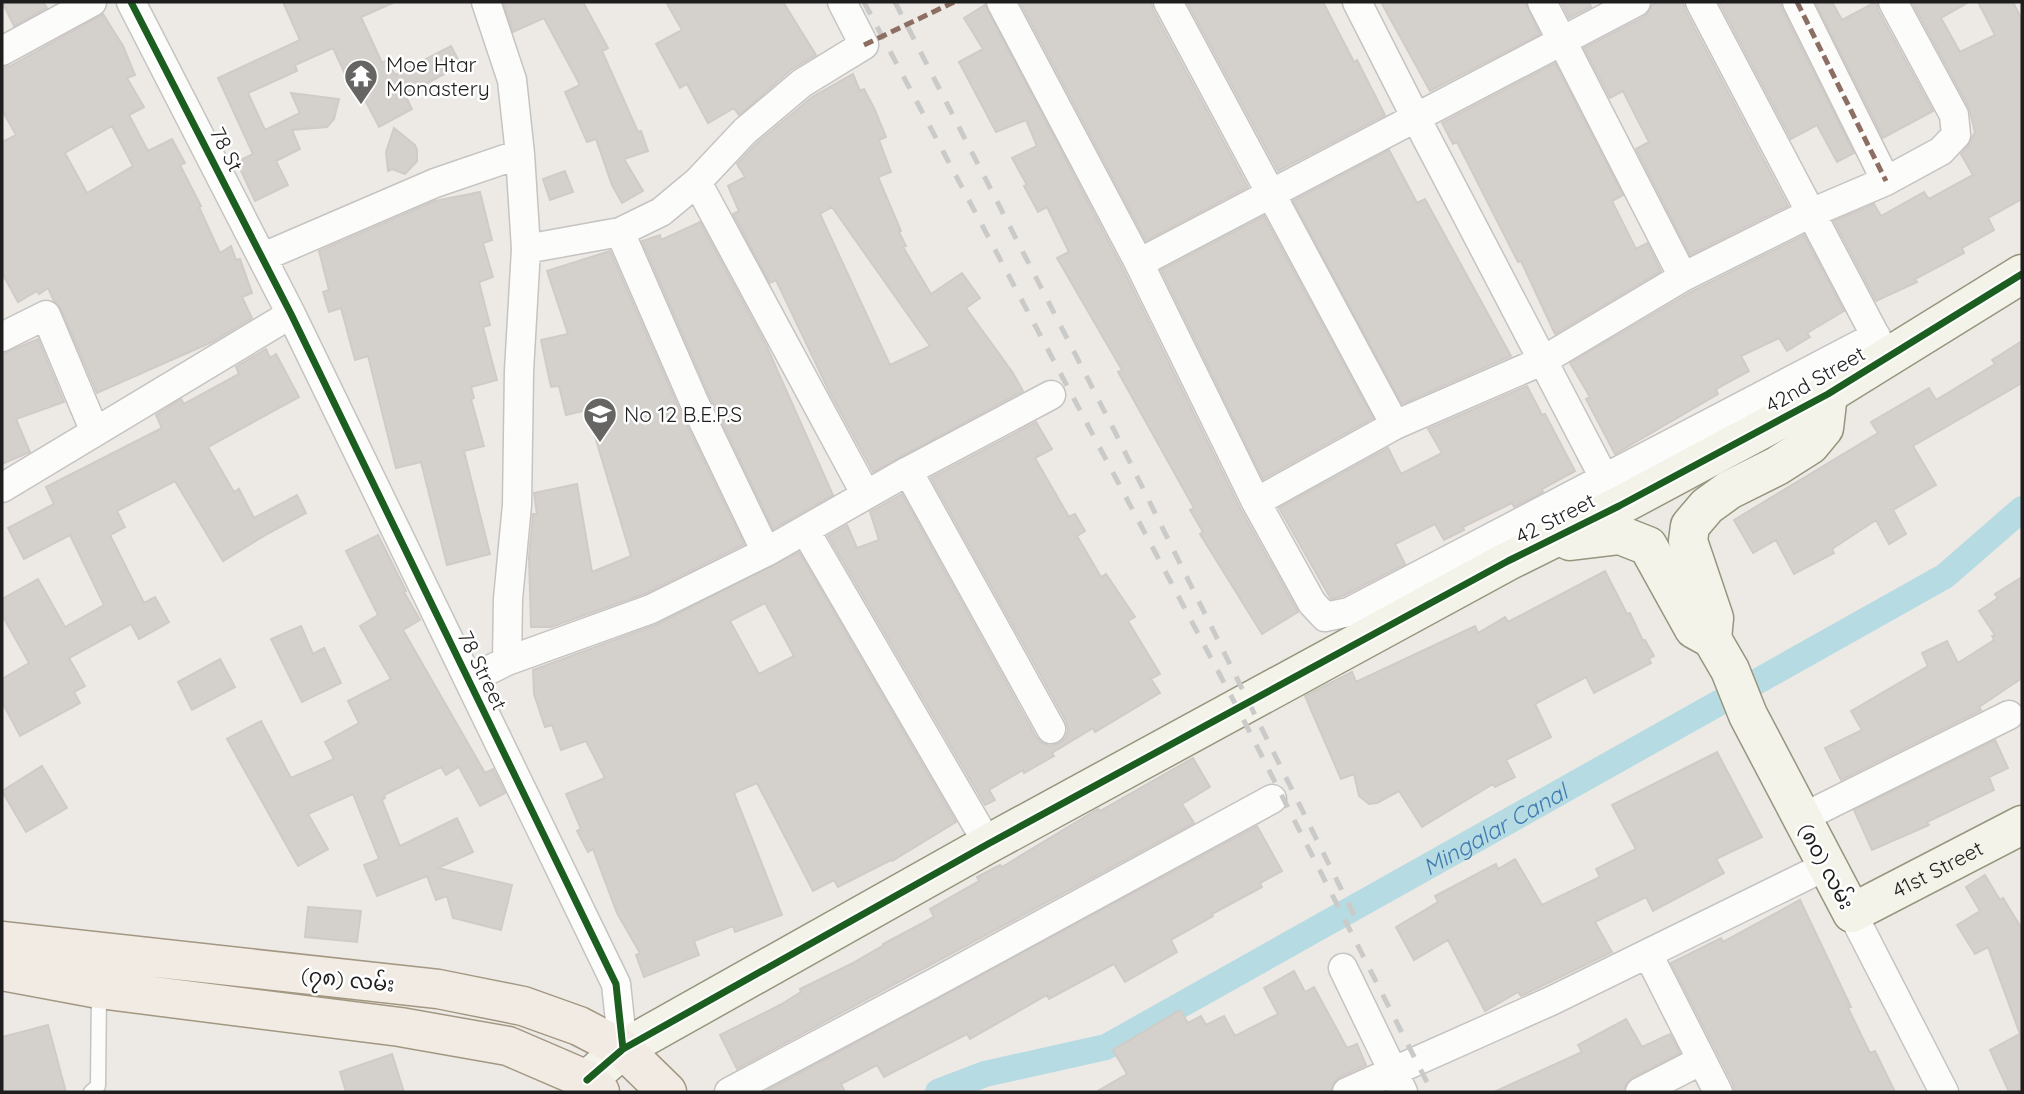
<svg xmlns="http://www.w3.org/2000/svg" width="2024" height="1094" viewBox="0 0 2024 1094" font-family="Quicksand,'Noto Sans Myanmar',sans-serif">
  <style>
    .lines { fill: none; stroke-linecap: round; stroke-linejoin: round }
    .canal { stroke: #b6dbe3; stroke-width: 26 }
    .building { fill: #d4d0cc; stroke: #d0cbc7; stroke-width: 2; fill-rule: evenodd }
    .lane-casing { stroke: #c5c4c2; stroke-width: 17 }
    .street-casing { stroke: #c5c4c2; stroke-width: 31 }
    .secondary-casing { stroke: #96967e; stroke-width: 41 }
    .primary-casing { stroke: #a39782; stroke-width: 41 }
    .lane { stroke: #fcfcfb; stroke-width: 14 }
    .street { stroke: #fcfcfb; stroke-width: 28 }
    .secondary { stroke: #f4f3e9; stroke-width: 38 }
    .primary { stroke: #f1ebe3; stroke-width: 38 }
    .rail { stroke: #cacac9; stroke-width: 5; stroke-dasharray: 14 14; stroke-linecap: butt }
    .quiet { stroke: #8d6e63; stroke-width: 5; stroke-dasharray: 10 5; stroke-linecap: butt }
    .cycleway-casing { stroke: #fff; stroke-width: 11 }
    .cycleway { stroke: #1b5e20; stroke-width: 7 }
    .labels { text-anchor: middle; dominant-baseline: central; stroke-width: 5; stroke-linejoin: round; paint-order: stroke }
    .poi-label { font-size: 21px; fill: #1e1e1e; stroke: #fff; text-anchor: start }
    .street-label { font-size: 21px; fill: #1e1e1e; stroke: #fff }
    .water-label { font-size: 23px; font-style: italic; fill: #3f7aaf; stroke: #fff }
  </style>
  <rect width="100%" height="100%" fill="#edeae6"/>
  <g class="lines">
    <!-- canal -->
    <path class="canal" id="s1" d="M938 1092 985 1074 1106 1047 1945 576 2022 509"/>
  </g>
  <!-- building -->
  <path class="building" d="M2 2H43L47 8 14 26Z
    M283 2H395L361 17 382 63 387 60 395 75 451 46 461 65 405 95 412 109 379 127 347 65 345 74 333 48 295 65 297 71 248 93 265 130 300 113 291 93 339 99 334 119 327 127 292 130 300 149 276 161 288 185 255 201 237 162 253 154 218 78 300 40Z
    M503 2H583L608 48 602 51 638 132 641 131 648 151 624 159 643 191 622 203 612 185 596 139 587 142 565 92 580 85 544 18 513 32Z
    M666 2H783L816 55 791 70 739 115 734 108 708 123 687 84 680 88 656 44 682 30Z
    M1020 2H1151L1153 10 1248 187 1146 241Z
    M1187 2H1323L1354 62 1357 60 1385 115 1278 171Z
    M1381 2H1525L1540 34 1430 91Z
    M1561 2H1589L1591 7 1569 18Z
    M1659 2H1683L1685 10 1788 206 1690 255 1636 149 1649 142 1633 111 1623 91 1610 98 1584 48 1644 17 1652 5Z
    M1719 2H1780L1782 9 1854 153 1837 162 1817 125 1791 139Z
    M1815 2H1832L1842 20 1876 2 1878 10 1933 111 1883 138Z
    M1912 2H1969L1941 18 1960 52 1995 35 1978 2H2013L2022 20V199L1988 218 1994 230 1962 248 1964 253 1915 279 1917 282 1876 301 1834 221 1874 204 1881 216 1924 192 1929 199 1973 175 1961 154 1968 146 1975 132 1969 108Z
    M985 5 1124 271 1241 510 1298 612 1262 634 1200 534 1203 532 1190 510 1194 508 1118 372 1122 370 1057 258 1069 252 1047 207 1038 212 1024 186 1027 185 1012 158 1037 146 1026 120 996 132 959 62 983 49 964 18Z
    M103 14 123 46 135 75 127 78 144 107 129 115 148 151 172 139 185 163 180 165 201 206 199 207 220 253 231 246 236 260 240 259 252 293 242 297 252 318 212 342 97 393 61 309 54 301 48 288 39 294 37 291 18 302 2 273V142L16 135 2 110V68L10 66ZM112 126 133 166 87 193 65 153Z
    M1555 63 1623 195 1612 201 1636 249 1647 243 1661 271 1555 334 1521 261 1518 262 1457 142 1453 144 1442 123Z
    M853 74 860 91 864 89 874 108 886 137 879 140 891 172 878 177 901 231 899 232 906 246 903 247 931 294 962 273 980 298 966 308 1013 373 1023 391 873 472 829 391 776 280 770 283 733 214 739 211 728 186 745 177 737 164 757 143 812 97ZM832 207 930 346 890 365 820 214Z
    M394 128 415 145 417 150V161L405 174 392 169 388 171 386 152Z
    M1389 150 1417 203 1425 199 1511 356 1402 404 1293 201Z
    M565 171 573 192 550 200 543 179Z
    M480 192 492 240 483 243 493 277 479 282 490 325 483 327 497 380 471 387 474 398 471 399 484 446 464 451 490 554 447 565 421 462 396 468 368 356 355 360 341 308 329 312 323 292 329 290 319 251 435 201Z
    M1264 216 1373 418 1263 479 1161 270Z
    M700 222 766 345 833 495 773 529 710 397 642 241 660 235 661 240Z
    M1804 235 1844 311 1807 333 1810 337 1787 351 1779 338 1741 356 1749 371 1716 389 1718 394 1615 454 1586 399 1590 397 1570 363 1691 292Z
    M610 251 680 411 744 544 644 594 551 627H531L529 557 533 514H537L534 493 577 484 592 572 631 556 587 410 566 415 559 386 551 387 541 340 568 334 547 271Z
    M38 339 64 402 16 419 30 452 2 464V354Z
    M2022 341V383L1913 446 1936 485 1893 510 1906 534 1889 544 1876 520 1832 549 1834 553 1794 574 1776 540 1753 553 1734 520 1878 433 1871 422 1929 388 1936 400 1995 364 1992 360Z
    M266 349 270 358 276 354 299 397 208 447 234 492 239 489 254 518 297 495 306 513 267 534 223 561 175 481 117 511 125 527 110 535 144 603 155 597 169 622 139 639 131 624 69 658 85 686 74 692 80 703 20 736 2 702V679L29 663 2 615V599L38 579 65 627 104 605 70 535 24 559 8 528 54 504 46 487 162 428 156 415 181 399 184 404 239 374 236 367Z
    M1527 386 1542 415 1545 414 1575 471 1542 489 1543 492 1514 507 1512 503 1463 527 1464 530 1444 540 1435 524 1395 544 1405 564 1343 596 1331 599 1279 508 1388 448 1401 474 1442 453 1428 429Z
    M1036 422 1052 449 1035 458 1069 517 1075 514 1085 531 1077 536 1101 577 1106 574 1135 617 1128 621 1160 674 1151 679 1160 693 1095 732 1093 728 1052 753 1054 756 1024 773 1023 770 989 790 995 800 985 805 828 536 847 525 857 548 879 540 870 512 902 494 1036 737 1042 743 1050 746 1060 743 1066 737 1068 730 1066 721 931 478Z
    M378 535 406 591 404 592 420 620 403 630 485 773 493 769 505 793 480 806 459 767 446 775 441 767 384 795 385 798 382 800 400 846 457 818 473 852 438 868 512 885 501 930 453 918 447 896 436 900 427 876 377 896 364 865 379 859 353 794 308 814 328 849 298 866 227 739 261 721 291 778 334 759 325 742 359 723 348 701 391 679 360 626 378 615 346 551Z
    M799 552 956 822 892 861 891 860 838 887 834 880 813 891 757 783 734 793 782 915 735 932 733 926 694 941 699 955 644 977 636 955 640 953 617 913 593 849 588 852 577 831 581 829 566 794 605 778 586 741 561 750 552 725 545 727 534 694 533 670 658 624ZM765 603 794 656 759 674 730 621Z
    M1605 571 1627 614 1630 613 1643 641 1645 640 1654 656 1649 659 1651 663 1594 693 1586 677 1535 704 1551 737 1506 760 1515 777 1495 787 1493 784 1422 827 1399 791 1377 803 1369 804 1359 796 1354 774 1341 779 1305 696 1352 672 1356 682 1475 626 1478 633 1505 617 1508 622Z
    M2022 577V678L1979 707 1981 710 1841 780 1825 748 1862 730 1851 711 1928 666 1922 653 1947 641 1958 663 1994 640 1992 636 1995 635 1979 611 1998 598 1995 594Z
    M301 626 313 654 324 648 341 683 302 702 271 639Z
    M220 659 235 687 192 710 178 682Z
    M1995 740 2008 768 1989 777 1994 790 1927 822 1929 825 1872 850 1854 810Z
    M1717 752 1762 837 1716 859 1724 873 1653 911 1646 897 1595 922 1612 952 1521 996 1518 992 1485 1011 1448 940 1414 960 1396 927 1438 902 1435 896 1496 864 1498 869 1515 859 1542 905 1600 877 1596 869 1636 849 1612 805Z
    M1193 758 1210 787 1182 804 1194 823 737 1069 720 1035 780 1005 801 992 800 989 851 964 884 945 883 944 934 917 930 909 979 881 977 877 1000 865 1002 867 1098 809 1100 811Z
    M42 766 67 808 26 832 2 791Z
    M1257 826 1282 871 1260 883 1262 887 1212 914 1213 916 1171 940 1177 952 1125 982 1114 964 1112 965 1049 999 1047 995 970 1039 967 1034 884 1077 877 1065 841 1084 845 1092H769L768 1090Z
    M1985 875 2000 900 2003 898 2022 929V1092H2009L1990 1050 2020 1034 1988 947 1975 954 1957 925 1980 911 1966 887Z
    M1800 900 1851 1007 1848 1008 1870 1053 1875 1051 1895 1092H1735L1733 1084 1671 963 1721 938 1723 942Z
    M308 907 361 911 357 942 305 937Z
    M1294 971 1305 992 1314 987 1347 1048 1357 1044 1366 1065 1340 1077 1333 1083 1331 1092H1096L1127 1074 1113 1050 1180 1010 1188 1023 1201 1016 1206 1025 1224 1016 1235 1036 1278 1014 1264 988Z
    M1626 1019 1642 1047 1670 1034 1680 1053 1632 1078 1626 1084 1624 1092H1494L1582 1052 1578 1045Z
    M48 1025 66 1092H2V1037Z
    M392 1054 404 1092H346L340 1072Z"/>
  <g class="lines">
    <!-- lane casing -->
    <g class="lane-casing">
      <path id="lane" d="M91 1092 98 1086 99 992"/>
    </g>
    <!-- street casing -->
    <g class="street-casing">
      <path id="street" d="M131 2 291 314 616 984 623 1049
        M486 2 512 80 520 154 526 249 519 371 517 505 508 599 507 661
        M1001 2 1139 263 1256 502 1312 603 1325 617 1349 612 1876 336
        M1168 2 1395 425
        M1357 2 1415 116 1612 493
        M1542 2 1683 277
        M1700 2 1884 352
        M1797 2 1886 181
        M2 51 92 2
        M697 182 745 131 802 83 864 45 842 2
        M620 232 695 404 766 552
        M526 249 620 232 661 212 697 182 866 495
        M263 257 435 183 520 154
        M1139 263 1636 2
        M2 337 46 315 95 432
        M908 471 1051 729
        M2 488 291 314
        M1256 502 1395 425 1542 361 1683 277 1811 213 1886 181 1941 151 1956 135 1954 115 1893 2
        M805 530 988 844
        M469 680 507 661 651 609 766 552 908 471 1051 395
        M1802 818 2009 715
        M1852 913 1944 1092
        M1648 954 1718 1092
        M1343 968 1403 1092
        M729 1092 934 983 1272 799
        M1347 1092 1551 1001 1826 866
        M1640 1092 1702 1060"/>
    </g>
    <!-- secondary casing -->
    <g class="secondary-casing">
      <g id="secondary">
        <path id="s2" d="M1570 541 1620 535 1648 546 1694 629 1712 639 1730 670 1748 715 1852 913 2022 825"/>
        <path d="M1712 639 1714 618 1688 541 1690 526 1707 506 1729 490 1777 466 1810 445 1824 428 1828 394"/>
        <path d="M587 1080 623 1049 988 844 1508 561 1619 506 1828 394 2022 274"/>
      </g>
    </g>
    <!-- primary casing -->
    <g class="primary-casing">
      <path id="primary" d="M2 941 438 989 523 1006 579 1026 623 1049 667 1092
        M2 971 99 989 400 1027 508 1046 587 1080 600 1092"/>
    </g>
    <!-- lane -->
    <use href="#lane" class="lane"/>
    <!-- street -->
    <use href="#street" class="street"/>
    <!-- secondary -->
    <use href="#secondary" class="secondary"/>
    <!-- primary -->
    <use href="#primary" class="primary"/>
    <!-- rail -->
    <path class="rail" d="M864 2 1238 709 1432 1092
      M895 2 1114 430 1360 927"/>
    <!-- quiet -->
    <path class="quiet" d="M1797 2 1886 181
      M864 45 954 2"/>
    <!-- cycleway casing -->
    <g class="cycleway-casing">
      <path id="cycleway" d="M131 2 291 314 616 984 623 1049
        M587 1080 623 1049 988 844 1508 561 1619 506 1828 394 2022 274"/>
    </g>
    <!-- cycleway -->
    <use href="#cycleway" class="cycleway"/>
  </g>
  <!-- icons -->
  <defs>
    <g id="temple-pin" transform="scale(1.75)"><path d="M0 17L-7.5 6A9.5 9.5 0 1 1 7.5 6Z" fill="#666564" stroke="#fff"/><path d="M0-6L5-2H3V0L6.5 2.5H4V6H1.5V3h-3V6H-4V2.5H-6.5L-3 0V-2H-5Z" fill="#fff"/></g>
    <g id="school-pin" transform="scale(1.75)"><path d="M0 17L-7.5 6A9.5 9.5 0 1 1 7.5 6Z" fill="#666564" stroke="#fff"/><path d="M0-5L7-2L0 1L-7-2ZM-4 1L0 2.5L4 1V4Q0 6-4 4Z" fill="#fff"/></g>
  </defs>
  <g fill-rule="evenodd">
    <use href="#temple-pin" x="361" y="76"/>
    <use href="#school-pin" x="600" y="414"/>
  </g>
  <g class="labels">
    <!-- poi labels -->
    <g class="poi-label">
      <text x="386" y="64">Moe Htar<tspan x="386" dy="24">Monastery</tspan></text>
      <text x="624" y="414">No 12 B.E.P.S</text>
    </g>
    <!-- street labels -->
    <g class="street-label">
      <text transform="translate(227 149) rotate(63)">78 St</text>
      <text transform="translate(1815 379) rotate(-30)">42nd Street</text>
      <text transform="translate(1555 518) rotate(-27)">42 Street</text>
      <text transform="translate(483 670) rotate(64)">78 Street</text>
      <text transform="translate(1827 866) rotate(62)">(၈၀) လမ်း</text>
      <text stroke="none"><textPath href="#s2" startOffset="600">41st Street</textPath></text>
      <text transform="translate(348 979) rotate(6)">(၇၈) လမ်း</text>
    </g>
    <!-- water labels -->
    <g class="water-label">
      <text stroke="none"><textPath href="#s1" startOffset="620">Mingalar Canal</textPath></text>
    </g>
  </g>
  <!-- border -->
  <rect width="2024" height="1094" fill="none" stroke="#1e1e1e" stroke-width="7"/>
</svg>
